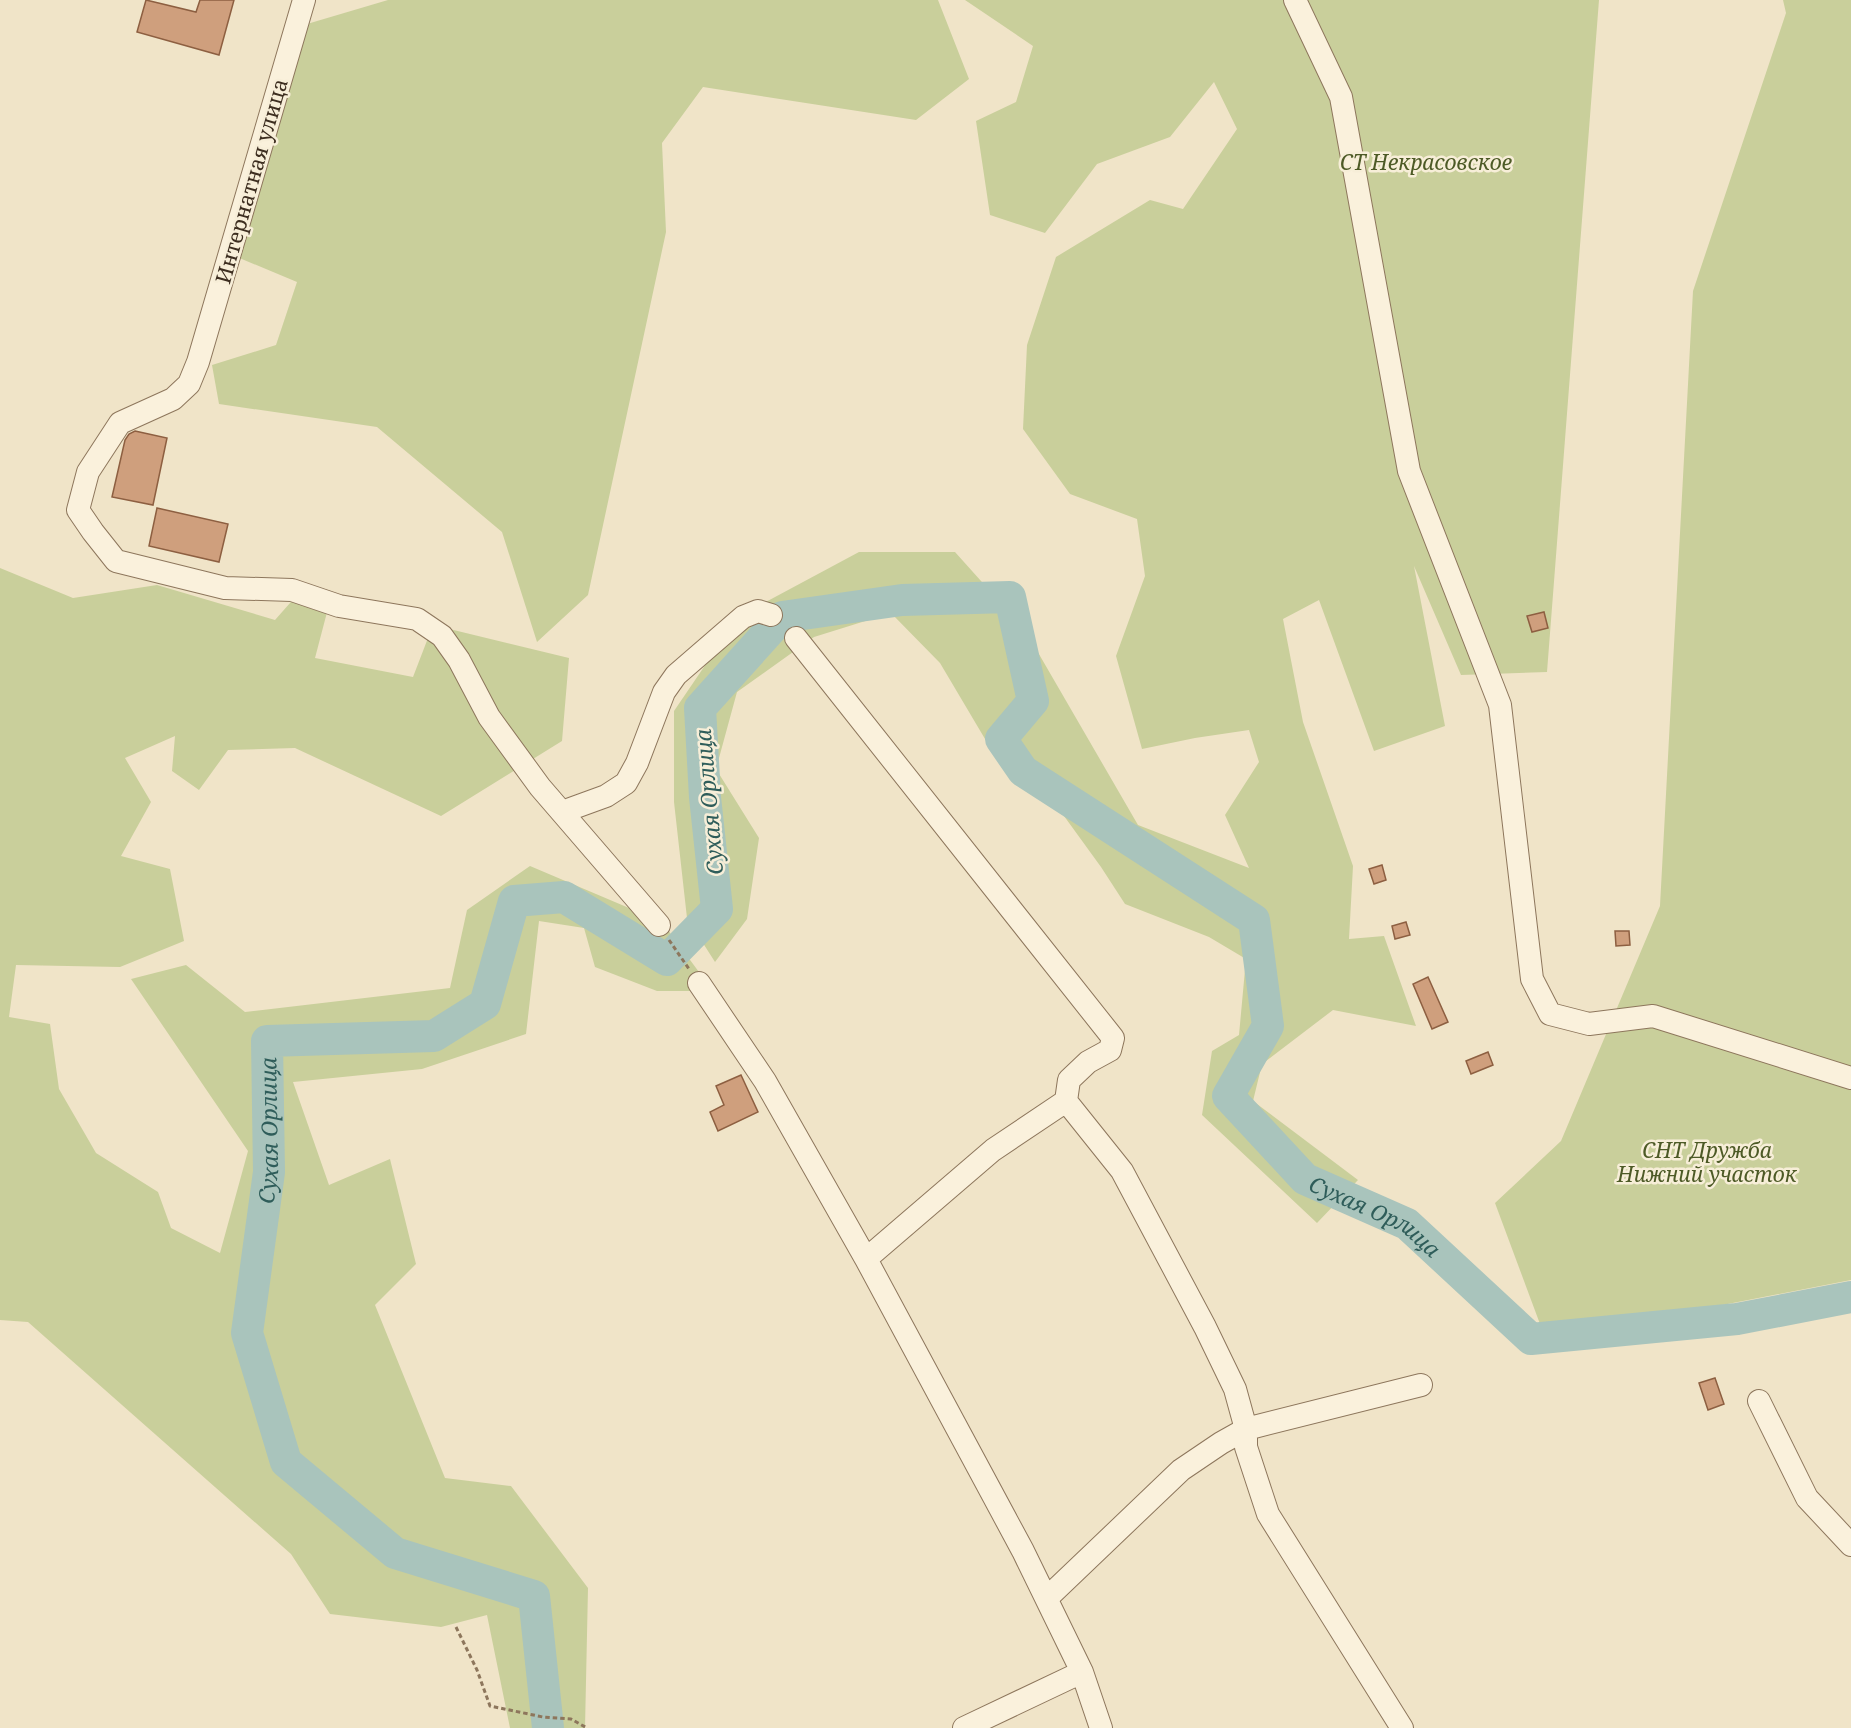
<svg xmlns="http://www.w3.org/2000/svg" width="1851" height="1728" viewBox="0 0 1851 1728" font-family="'Noto Serif',serif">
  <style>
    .green { fill: #c9cf9b }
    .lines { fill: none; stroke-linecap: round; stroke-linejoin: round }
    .river { stroke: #a9c4bc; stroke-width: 32 }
    .building { fill: #cf9f7d; stroke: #8d5f41; stroke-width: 1.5 }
    .minor-casing { stroke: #8d765c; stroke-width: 24 }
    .path { stroke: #8d765c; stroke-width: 3; stroke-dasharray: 4.5 3; stroke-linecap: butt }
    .minor { stroke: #faf1dc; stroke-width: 22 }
    .labels { text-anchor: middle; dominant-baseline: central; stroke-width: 5; stroke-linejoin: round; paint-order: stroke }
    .park-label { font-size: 21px; font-style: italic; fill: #4d5a26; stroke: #f7eed8 }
    .street-label { font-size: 21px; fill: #3d2e20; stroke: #f7eed8 }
    .water-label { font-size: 22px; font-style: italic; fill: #2f5d5a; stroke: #f7eed8 }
  </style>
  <rect width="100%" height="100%" fill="#f0e4c8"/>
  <!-- green -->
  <path class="green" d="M388 0H938L969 79 916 120 703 87 662 143 666 232 588 595 537 642 502 532 377 427 219 404 212 365 276 345 297 282 237 257 307 24Z
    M965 0H1599L1547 672 1461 675 1414 566 1445 726 1374 751 1319 600 1283 619 1303 722 1353 866 1349 939 1384 936 1416 1026 1333 1010 1262 1064 1253 1101 1358 1180 1317 1223 1202 1115 1212 1051 1239 1035 1246 959 1209 937 1125 904 1101 867 1043 787 988 744 940 663 891 613 814 637 737 692 716 769 759 838 747 919 715 962 687 918 674 802V711L738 617 859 552H955L1025 630 1138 825 1249 868 1225 815 1259 762 1249 730 1195 738 1142 749 1116 656 1145 576 1137 519 1070 494 1023 429 1027 345 1056 257 1150 200 1183 209 1237 129 1214 82 1170 137 1097 164 1045 233 990 215 976 121 1016 102 1033 46Z
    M1783 0H1851V1280L1656 1318 1540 1324 1495 1203 1561 1141 1660 906 1693 291 1786 13Z
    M0 568 73 598 157 585 275 620 305 586 331 597 315 658 413 677 433 625 569 658 562 741 441 816 295 748 228 750 199 790 172 771 175 736 125 758 151 802 121 856 170 869 184 941 120 967 16 965 9 1017 50 1024 59 1089 96 1153 158 1192 171 1228 220 1253 248 1151 131 979 186 965 245 1012 450 988 467 910 530 866 662 922 713 991H657L595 967 584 928 539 921 526 1034 422 1069 293 1082 329 1185 390 1159 416 1264 375 1305 445 1478 511 1486 588 1588 585 1728H510L487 1615 441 1627 330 1614 291 1554 28 1322 0 1320Z"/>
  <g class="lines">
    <!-- river -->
    <path class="river" id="s1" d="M548 1728 534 1596 395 1553 286 1462 247 1333 269 1172 267 1041 434 1036 485 1004 514 901 564 897 667 960 717 909 705 797 700 708 782 617 902 600 1010 597 1033 701 1001 739 1023 771 1254 920 1268 1026 1228 1096 1305 1179 1407 1224 1531 1339 1737 1319 1851 1297"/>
  </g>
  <!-- building -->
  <path class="building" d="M146 0 196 12 200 0H234L219 55 137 32Z
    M135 431 167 438 153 505 112 497 125 440 129 434Z
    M157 508 228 524 219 562 149 546Z
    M1544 612 1548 628 1532 632 1527 616Z
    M1382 865 1386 880 1374 884 1369 869Z
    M1406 922 1410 935 1395 939 1392 926Z
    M1615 931H1629L1630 945 1616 946Z
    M1428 977 1448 1022 1432 1029 1413 984Z
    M1488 1052 1493 1065 1471 1074 1466 1061Z
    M741 1075 758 1112 718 1131 710 1112 724 1105 716 1086Z
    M1715 1378 1724 1404 1708 1410 1699 1383Z"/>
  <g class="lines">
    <!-- minor casing -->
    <g class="minor-casing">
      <path id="minor" d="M304 0 198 362 189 384 173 399 120 423 88 472 78 510 93 532 116 561 225 588 292 590 339 606 417 619 442 636 459 660 489 717 540 787 659 925
        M1295 0 1341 97 1409 471 1500 705 1532 979 1550 1014 1589 1024 1653 1016 1851 1078
        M796 638 1113 1038 1110 1050 1088 1062 1069 1080 1066 1101 1122 1171 1205 1327 1235 1389 1246 1429V1447L1268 1514 1402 1728
        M562 812 606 796 626 783 637 763 664 692 676 675 743 617 758 611 771 615
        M699 983 765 1081 866 1259 1023 1551 1082 1672 1101 1728
        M866 1259 993 1150 1066 1101
        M1759 1401 1807 1498 1851 1545
        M1047 1598 1181 1470 1221 1443 1246 1429 1421 1385
        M964 1728 1082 1672"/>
    </g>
    <!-- path -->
    <path class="path" d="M669 940 689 969
      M456 1627 477 1670 490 1706 543 1717 571 1719 587 1728"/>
    <!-- minor -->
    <use href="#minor" class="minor"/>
  </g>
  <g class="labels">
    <!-- park labels -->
    <g class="park-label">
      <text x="1426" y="162">СТ Некрасовское</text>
      <text x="1707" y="1150">СНТ Дружба<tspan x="1707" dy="24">Нижний участок</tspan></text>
    </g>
    <!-- street labels -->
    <g class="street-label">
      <text transform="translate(251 181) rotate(-74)">Интернатная улица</text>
    </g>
    <!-- water labels -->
    <g class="water-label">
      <text transform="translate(708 802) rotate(-95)">Сухая Орлица</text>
      <text stroke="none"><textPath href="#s1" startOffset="759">Сухая Орлица</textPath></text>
      <text stroke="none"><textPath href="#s1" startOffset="2829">Сухая Орлица</textPath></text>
    </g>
  </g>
</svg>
